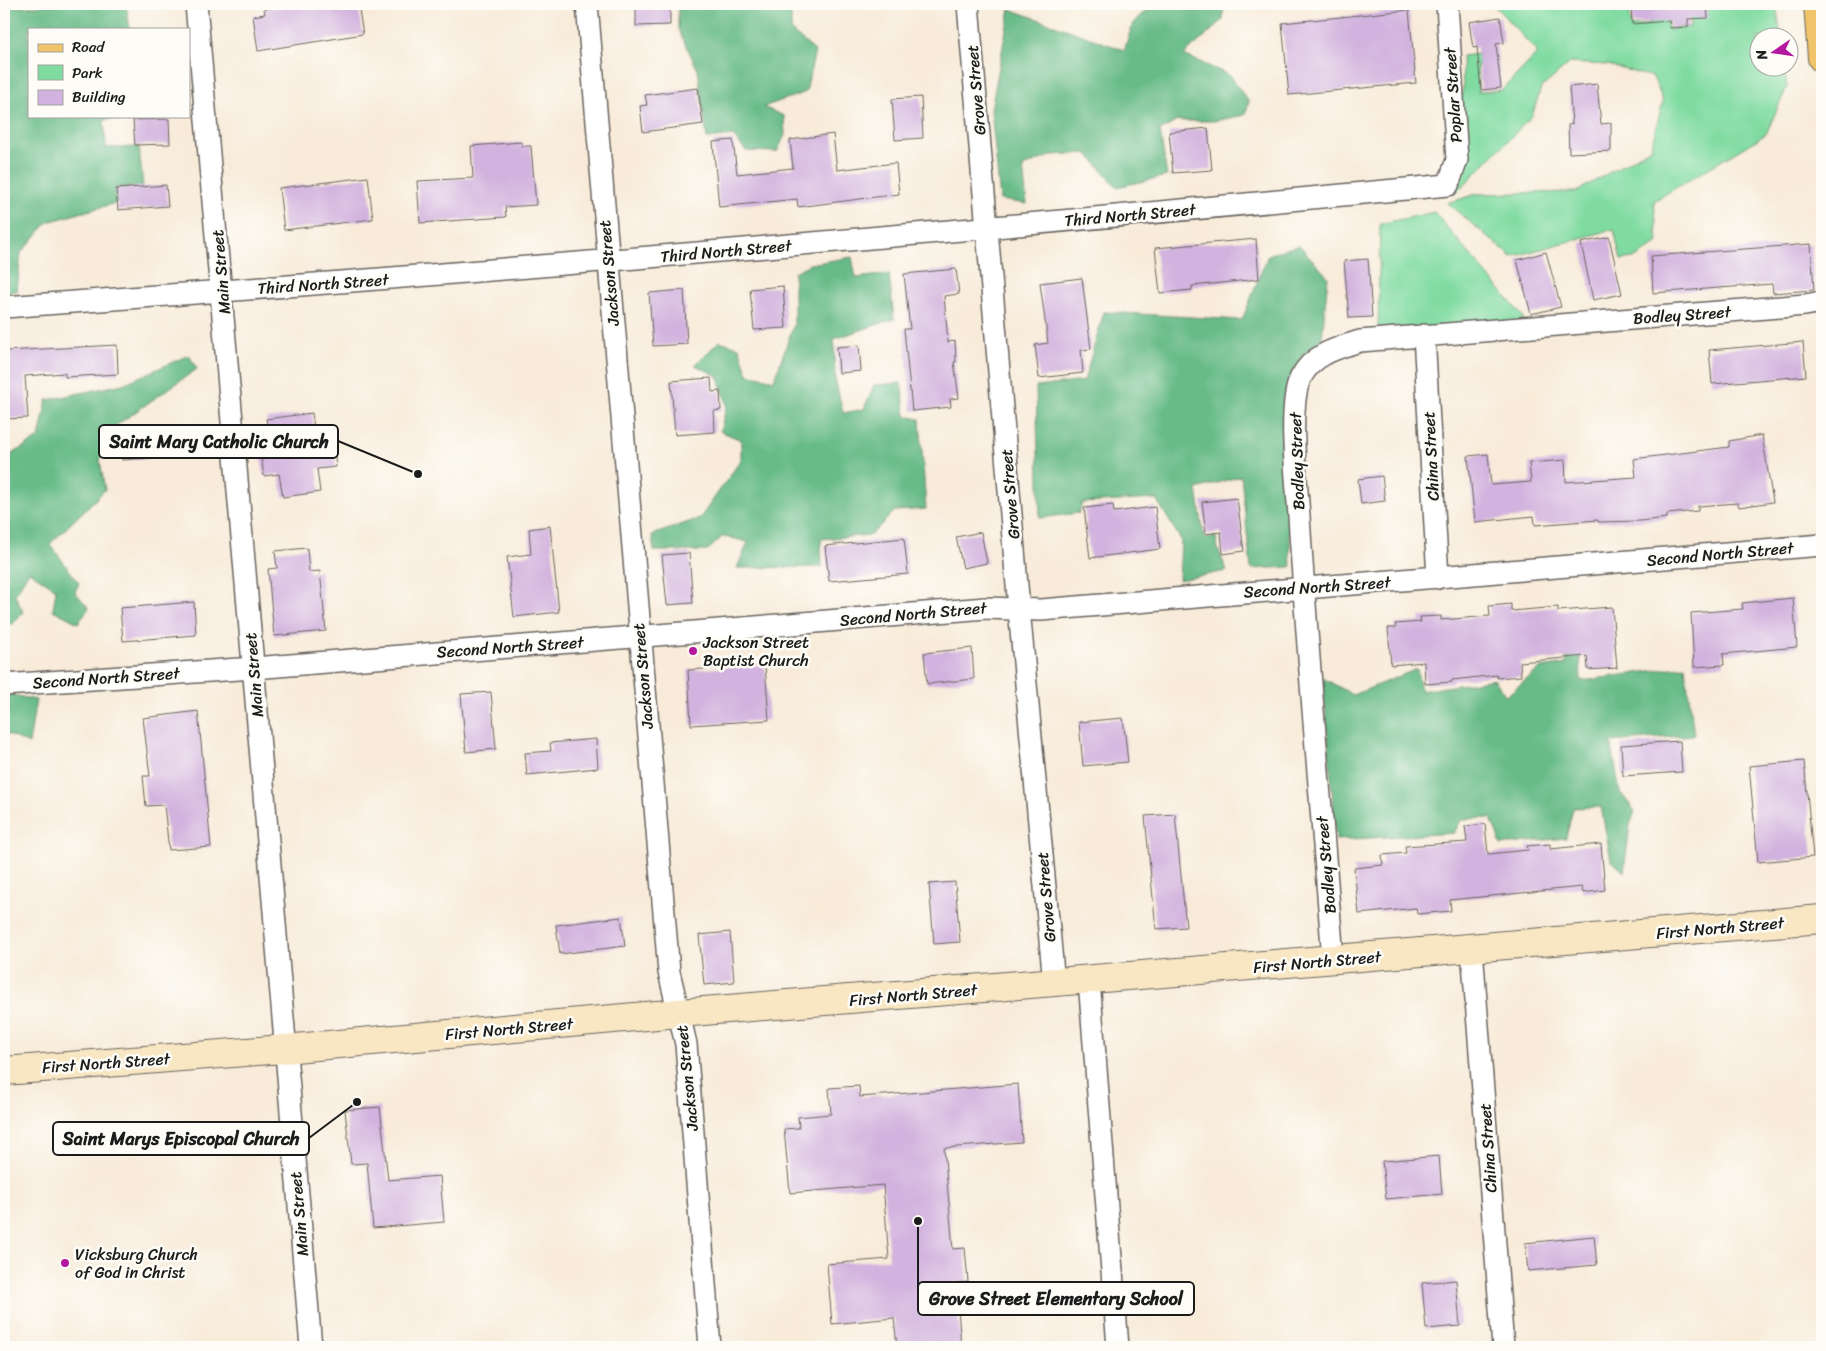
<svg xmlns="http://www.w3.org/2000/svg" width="1826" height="1351" viewBox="0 0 1826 1351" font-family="Sriracha,sans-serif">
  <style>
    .green { fill: #80dba1; stroke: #4e7c5e }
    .forest { fill: #68bb87; stroke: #426c52 }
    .building { fill: #d2b2de }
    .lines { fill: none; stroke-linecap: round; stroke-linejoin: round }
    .street-casing { stroke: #69645e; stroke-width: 24 }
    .secondary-casing { stroke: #69645e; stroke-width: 30 }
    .primary-casing { stroke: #69645e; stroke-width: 30 }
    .street { stroke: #fff; stroke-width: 21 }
    .secondary { stroke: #f9e7c3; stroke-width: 28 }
    .primary { stroke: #f0c469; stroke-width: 28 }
    .poi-dot { fill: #b5179e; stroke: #fdfcf7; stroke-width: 2 }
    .labels { text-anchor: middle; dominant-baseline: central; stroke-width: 5; stroke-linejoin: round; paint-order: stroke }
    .street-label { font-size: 16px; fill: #1c1c1c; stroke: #fdfcf7 }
    .poi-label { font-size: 16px; fill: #1c1c1c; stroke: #fdfcf7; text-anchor: start }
    .leader { fill: none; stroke: #1c1c1c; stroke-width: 2 }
    .callout-dot { fill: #1c1c1c; stroke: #fdfcf7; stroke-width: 2 }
    .callout { fill: #fdfcf7; stroke: #1c1c1c; stroke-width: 2 }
    .callout-label { font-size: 18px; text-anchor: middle; font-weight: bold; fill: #1c1c1c }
  </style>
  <rect width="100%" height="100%" fill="#fdfcf7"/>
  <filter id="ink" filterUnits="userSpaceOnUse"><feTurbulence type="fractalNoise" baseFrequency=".02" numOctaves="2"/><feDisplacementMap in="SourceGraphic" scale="10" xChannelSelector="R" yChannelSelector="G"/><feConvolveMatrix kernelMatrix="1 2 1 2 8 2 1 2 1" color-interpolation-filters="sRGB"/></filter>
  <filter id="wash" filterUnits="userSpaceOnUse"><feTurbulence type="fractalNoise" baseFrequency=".0096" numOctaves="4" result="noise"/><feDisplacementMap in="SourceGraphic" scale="20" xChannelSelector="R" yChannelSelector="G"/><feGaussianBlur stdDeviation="1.12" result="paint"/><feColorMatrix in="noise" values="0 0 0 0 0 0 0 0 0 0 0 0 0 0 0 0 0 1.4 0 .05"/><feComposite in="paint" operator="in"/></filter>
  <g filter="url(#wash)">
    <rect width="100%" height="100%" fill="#f8ebd9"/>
    <!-- green -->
    <path class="green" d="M1493 4H1625L1628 7 1631 27 1650 24 1653 5 1667 11 1668 29 1690 27V4H1776L1781 37 1758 38V68H1784L1787 87 1766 134 1654 201 1658 242 1638 257 1621 260 1614 229 1512 257 1447 203 1477 194 1576 192 1651 148 1663 101 1653 77 1608 65 1570 63 1541 88 1532 116 1454 195 1452 188 1463 87 1462 56 1479 54 1481 63 1477 65 1478 92 1502 90 1538 53Z
      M1434 212 1524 318 1513 326 1378 328 1380 224Z"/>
    <!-- forest -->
    <path class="forest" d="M4 4H14L15 7 42 6V4H126L130 29H29V116H142V118L104 120 106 148 139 147 143 186 116 188V203L48 222 21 253 17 291 4 293Z
      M678 4H791V31L815 51 806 92 763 107 784 116 785 135 777 152 746 151 733 136 707 139 698 70 678 29Z
      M1155 4H1224L1223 20 1184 55 1229 75 1249 102 1245 115 1214 121H1177L1160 131 1167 176 1117 187 1087 153 1052 155 1023 167 1027 204 1000 200 991 109 1010 9 1124 50 1133 23Z
      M1299 245 1328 277 1322 338 1303 356 1291 379 1286 443 1291 567 1251 569 1241 476 1197 489 1204 538 1216 537 1218 549 1227 571 1179 580 1181 540 1156 499 1082 503 1079 513 1040 518 1036 387 1084 381 1104 312 1242 320 1268 255Z
      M852 257 856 278 889 274 894 319 834 339 835 378 843 413 864 409 874 385 901 383 906 416 920 419 926 509 895 511 871 535 821 539 822 567 737 568 748 542 723 536 707 551H654L652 535 700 518 741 460V440L720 431 727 405 718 376 695 365 719 341 739 347 748 374 774 380 794 324V272L810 264Z
      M189 355 197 369 111 429 100 460 105 490 50 544 79 583 75 592 89 608 78 623 53 610 56 589 29 571 15 595 23 612 12 625 4 620V455H10L39 438 47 400 123 384Z
      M1568 652H1580L1581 681 1685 666 1694 735 1611 742 1620 792 1635 811 1630 825 1624 872 1611 860 1601 807 1573 808 1566 838 1501 845 1491 818 1462 819 1454 833 1336 840 1323 678 1353 695 1417 669 1421 691 1494 679 1506 696 1541 668 1566 664Z
      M4 693 36 700 29 744 7 734 4 736Z"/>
    <g id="blocks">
      <!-- building -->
      <path class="building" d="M297 4H358L363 34 258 51 253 16 265 14 264 9Z
        M636 4H670V25L636 26Z
        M1631 4H1707L1708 18 1688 19V27L1670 28 1669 21 1632 24Z
        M1409 10 1416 83 1289 95 1282 23Z
        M1500 17 1504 43 1496 44 1501 88 1481 90 1477 47 1473 48 1469 22Z
        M1597 84 1601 124 1611 123V151L1569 153 1568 125 1572 124 1569 87Z
        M698 88 703 124 643 132 640 106 647 105 645 95Z
        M921 97 923 138 895 140 892 99Z
        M169 119 170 144 135 145 133 120Z
        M1208 128 1212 170 1173 173 1169 132Z
        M833 134 837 170 896 163 899 194 798 207 797 199 719 207 713 142 733 140 737 174 793 168 790 140Z
        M521 142 522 146H531L536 205 505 207 506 217 420 223 417 181 473 178 471 146Z
        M368 177 373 219 284 230 279 188Z
        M166 185 168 206 118 210 116 189Z
        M1609 237 1622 294 1593 300 1581 243Z
        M1256 239 1259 279 1192 286V290L1160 293 1155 248Z
        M1811 244 1814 290 1773 293 1772 284 1653 293 1651 256Z
        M1546 252 1561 307 1531 314 1517 260Z
        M1368 259 1372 317 1349 318 1344 261Z
        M956 269 959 294 944 296 948 342 955 341 956 362H954L959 398 950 399 951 407 912 411 904 329H910L904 274Z
        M1082 278 1091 349 1081 350 1083 373 1039 378 1035 345 1048 343 1040 283Z
        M783 286 786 328 754 330 750 289Z
        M684 290 687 344 653 346 649 293Z
        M1803 342 1806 376 1712 384 1709 350Z
        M117 345 118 374 65 377V373L25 376 28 418 5 419 4 354H7L6 351Z
        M859 345 861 371 839 373 837 347Z
        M711 378 712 392 720 391 721 410 714 411 715 432 675 435 671 381Z
        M312 413 317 452 334 449 336 467 317 469 320 492 283 497 279 474 264 476 260 451 271 449 266 419Z
        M176 431 178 456 122 460 120 435Z
        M1762 435 1773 502 1739 507 1738 503 1698 506V511L1667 514V518L1640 521 1598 522V520L1535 525 1534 516 1475 522 1468 456 1488 454 1491 485 1531 482 1529 463 1565 460 1566 482 1636 477 1634 459 1729 447V441Z
        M1382 476 1385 501 1361 504 1358 479Z
        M1237 498 1244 551 1223 554 1221 532 1206 534 1202 502Z
        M1113 505 1114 512 1155 507 1160 549 1090 558 1084 508Z
        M550 526 559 612 514 617 507 557 531 554 529 529Z
        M981 532 987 563 963 568 956 537Z
        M904 538 908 574 829 581 825 546Z
        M307 548 309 572 320 571 326 631 274 636 268 569 277 568 275 551Z
        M689 553 693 603 667 605 662 555Z
        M1793 598 1797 647 1723 654 1724 665 1694 667 1691 613 1743 609 1742 603Z
        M194 602 196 635 123 641 120 608Z
        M1511 604V611L1558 607V611L1612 607 1617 668 1588 670 1587 656 1520 662 1521 676 1497 678V675L1452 680V682L1425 684 1424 662 1391 665 1388 628H1396L1395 624 1421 622 1420 617 1441 616V620L1490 616 1489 606Z
        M972 648 974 679 927 684 924 653Z
        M765 665 769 720 691 725 688 670Z
        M491 692 496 749 466 752 461 694Z
        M198 711 211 847 169 850 164 805 146 806 143 776H150L143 718Z
        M1123 718 1128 762 1083 766 1079 722Z
        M596 739 598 768 527 775 525 753 551 751 550 743Z
        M1680 741 1682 772 1623 776 1621 745Z
        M1804 761 1813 857 1758 862 1749 766Z
        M1175 814 1186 927 1156 929 1145 816Z
        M1485 824 1488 854 1528 850 1527 846 1550 844V849L1601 844 1605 890 1583 893 1582 887 1450 900 1451 911 1417 914 1416 908 1359 914 1354 868 1383 865 1382 855 1406 853 1405 846 1467 842 1465 826Z
        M955 882 960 942 934 944 929 884Z
        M621 917 625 946 560 954 556 925Z
        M730 932 734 982 704 985 699 935Z
        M1018 1084 1022 1142 944 1148 953 1249 965 1248 968 1282 956 1283 961 1347H897L894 1318 832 1324 827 1264 889 1259 883 1185 790 1193 784 1129 799 1128 798 1117 831 1114 829 1088 859 1086 860 1097Z
        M380 1107 388 1180 440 1176 444 1222 373 1228 367 1163 351 1164 345 1110Z
        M1439 1156 1442 1194 1386 1199 1382 1161Z
        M1594 1236 1597 1265 1528 1271 1525 1243Z
        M1456 1280 1460 1326 1426 1329 1422 1283Z"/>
    </g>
  </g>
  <g filter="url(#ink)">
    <use href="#blocks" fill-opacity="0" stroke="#69645e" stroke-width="1"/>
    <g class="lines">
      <!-- street casing -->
      <g class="street-casing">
        <path id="street" d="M196 4C237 451 271 900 311 1347
          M587 4 669 972 686 1044 710 1347
          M968 4 1019 609 1054 983
          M4 307C486 273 967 231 1448 185L1457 160 1447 4
          M1424 335 1438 578
          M4 685 254 668 986 608 1041 610 1822 545
          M1472 949 1503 1347
          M1333 960C1322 812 1308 664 1299 516 1297 484 1287 403 1301 377 1313 354 1337 348 1360 341L1805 305 1822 302
          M1089 980 1118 1347"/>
      </g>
      <!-- secondary casing -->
      <g class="secondary-casing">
        <path id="secondary" d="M4 1071 284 1049 679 1013 1822 919"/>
      </g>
      <!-- primary casing -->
      <g class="primary-casing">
        <path id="primary" d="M1818 4 1822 58"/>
      </g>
      <!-- street -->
      <use href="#street" class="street"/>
      <!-- secondary -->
      <use href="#secondary" class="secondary"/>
      <!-- primary -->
      <use href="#primary" class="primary"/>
    </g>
  </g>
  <!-- markers -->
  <g class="poi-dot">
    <circle cx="693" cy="651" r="5"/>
    <circle cx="65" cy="1263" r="5"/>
  </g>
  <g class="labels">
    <!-- street labels -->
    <g class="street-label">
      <text transform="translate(976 90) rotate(-95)">Grove Street</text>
      <text transform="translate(1453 95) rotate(-94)">Poplar Street</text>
      <text transform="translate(1130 215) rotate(-5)">Third North Street</text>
      <text transform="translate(726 251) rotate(-5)">Third North Street</text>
      <text transform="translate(221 272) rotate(-95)">Main Street</text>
      <text transform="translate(609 273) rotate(-95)">Jackson Street</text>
      <text transform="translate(323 284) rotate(-4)">Third North Street</text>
      <text transform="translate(1682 315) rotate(-4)">Bodley Street</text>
      <text transform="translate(1431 456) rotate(-93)">China Street</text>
      <text transform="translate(1297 461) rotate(-92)">Bodley Street</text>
      <text transform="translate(1010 494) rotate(-95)">Grove Street</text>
      <text transform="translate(1720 554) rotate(-5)">Second North Street</text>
      <text transform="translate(1317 587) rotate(-4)">Second North Street</text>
      <text transform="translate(913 614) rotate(-5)">Second North Street</text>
      <text transform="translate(510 647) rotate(-4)">Second North Street</text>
      <text transform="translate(254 675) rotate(-95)">Main Street</text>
      <text transform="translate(643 676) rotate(-95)">Jackson Street</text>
      <text transform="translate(106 678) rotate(-4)">Second North Street</text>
      <text transform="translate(1326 865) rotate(-95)">Bodley Street</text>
      <text transform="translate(1046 897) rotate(-95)">Grove Street</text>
      <text transform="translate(1720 928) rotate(-5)">First North Street</text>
      <text transform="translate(1317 962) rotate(-5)">First North Street</text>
      <text transform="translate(913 995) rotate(-5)">First North Street</text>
      <text transform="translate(509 1029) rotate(-5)">First North Street</text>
      <text transform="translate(106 1063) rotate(-4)">First North Street</text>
      <text transform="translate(687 1078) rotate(-96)">Jackson Street</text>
      <text transform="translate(1488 1148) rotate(-94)">China Street</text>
      <text transform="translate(299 1214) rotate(-95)">Main Street</text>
    </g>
    <!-- poi labels -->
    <g class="poi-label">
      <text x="703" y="642">Jackson Street<tspan x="703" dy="18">Baptist Church</tspan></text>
      <text x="75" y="1254">Vicksburg Church<tspan x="75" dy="18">of God in Christ</tspan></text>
    </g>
  </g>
  <!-- callouts -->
  <path class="leader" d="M418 474L338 441M357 1102L309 1138M918 1221L918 1298"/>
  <g class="callout-dot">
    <circle cx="418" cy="474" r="5"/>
    <circle cx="357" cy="1102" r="5"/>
    <circle cx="918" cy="1221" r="5"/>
  </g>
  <g class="callout">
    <rect x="99" y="425" width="239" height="33" rx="5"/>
    <rect x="53" y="1122" width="256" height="33" rx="5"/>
    <rect x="918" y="1282" width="276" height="33" rx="5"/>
  </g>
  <g class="callout-label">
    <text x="219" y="448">Saint Mary Catholic Church</text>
    <text x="181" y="1145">Saint Marys Episcopal Church</text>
    <text x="1056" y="1305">Grove Street Elementary School</text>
  </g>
  <!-- margin -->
  <rect width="1826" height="1351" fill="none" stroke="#fdfcf7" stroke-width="20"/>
  <!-- legend -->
  <rect x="28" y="28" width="162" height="90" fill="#fdfcf7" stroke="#a3a29f"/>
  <rect x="38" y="44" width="25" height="8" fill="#f0c469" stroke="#a3a29f"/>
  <text x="72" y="52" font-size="15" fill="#1c1c1c">Road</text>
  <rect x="38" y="65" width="25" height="15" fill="#80dba1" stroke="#a3a29f"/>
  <text x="72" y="78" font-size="15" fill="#1c1c1c">Park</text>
  <rect x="38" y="90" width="25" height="15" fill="#d2b2de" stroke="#a3a29f"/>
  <text x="72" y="102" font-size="15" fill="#1c1c1c">Building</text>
  <!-- north arrow -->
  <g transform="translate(1774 52) rotate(257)"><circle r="24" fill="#fdfcf7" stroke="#a3a29f"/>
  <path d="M0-4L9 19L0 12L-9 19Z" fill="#b5179e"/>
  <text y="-8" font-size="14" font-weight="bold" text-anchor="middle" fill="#1c1c1c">N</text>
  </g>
</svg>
